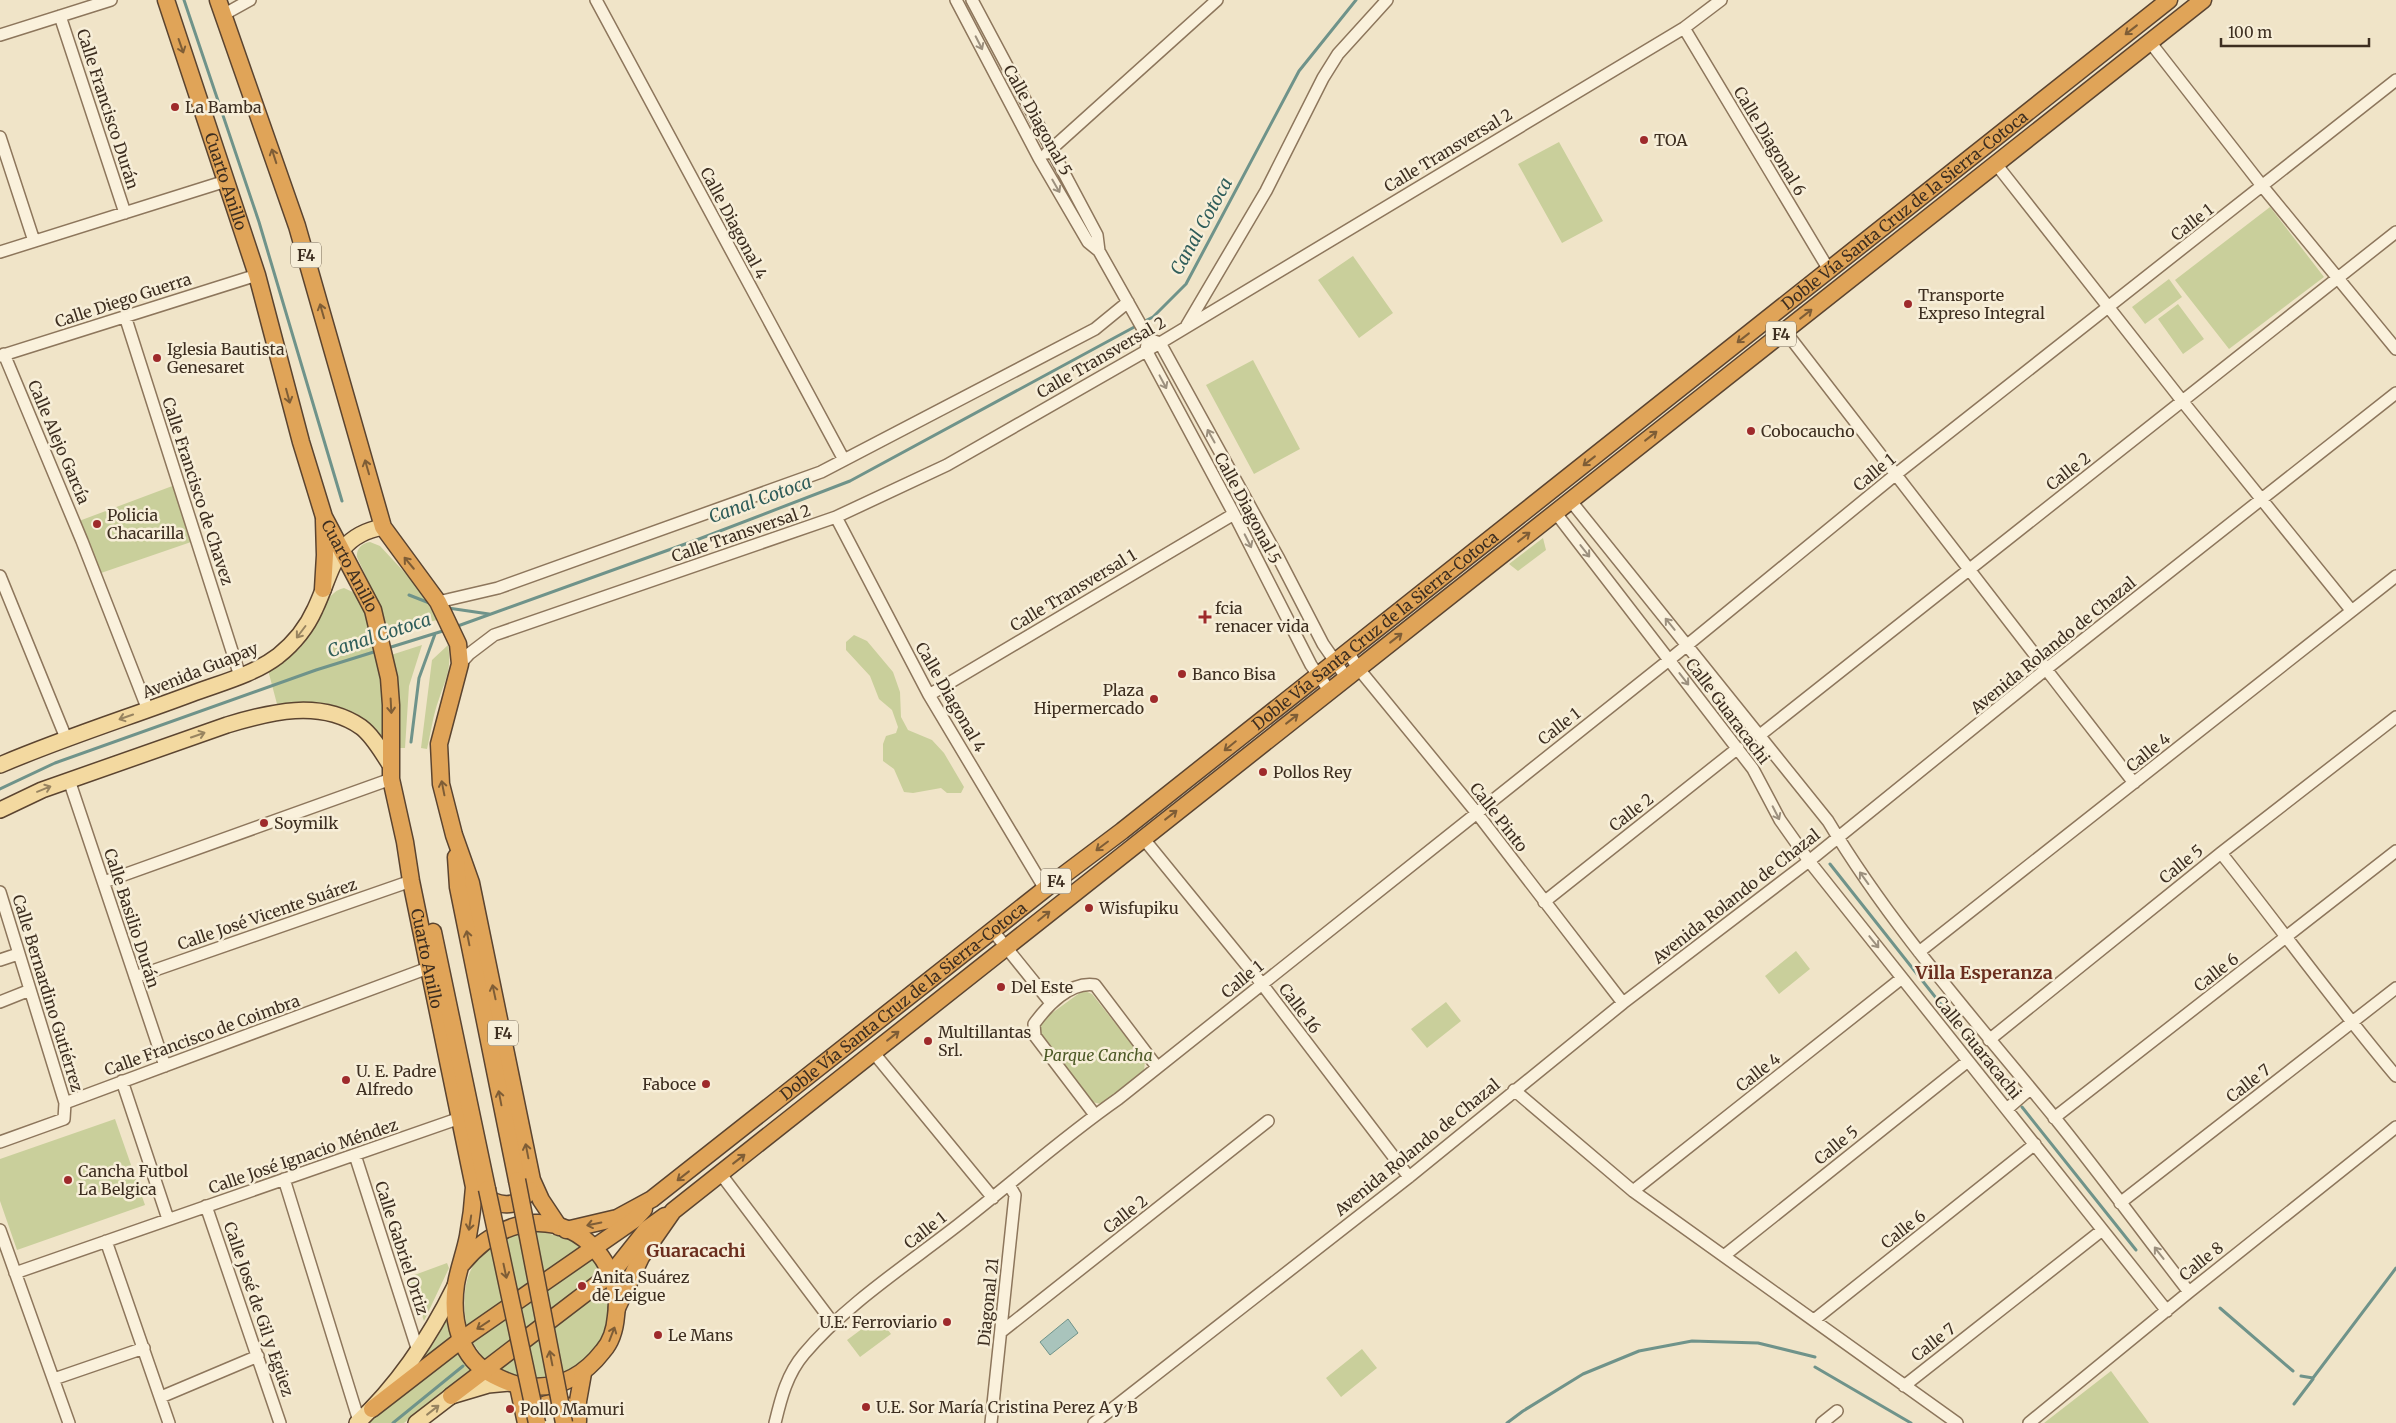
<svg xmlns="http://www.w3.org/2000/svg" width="2396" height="1423" viewBox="0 0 2396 1423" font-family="Merriweather,serif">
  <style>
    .green { fill: #c9cf9b }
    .water { fill: #a9c4bc; stroke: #6f938a }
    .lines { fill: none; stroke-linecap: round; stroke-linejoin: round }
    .stream { stroke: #6f938a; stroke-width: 3 }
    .minor-casing { stroke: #8d765c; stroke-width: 14 }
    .major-casing { stroke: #5b4430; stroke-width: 18 }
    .highway-casing { stroke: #5b4430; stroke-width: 19 }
    .minor { stroke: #faf1dc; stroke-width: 11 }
    .major { stroke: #f3d9a0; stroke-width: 15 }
    .highway { stroke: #e0a458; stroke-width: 16 }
    .highway-bridge-casing { stroke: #5b4430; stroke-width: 19; stroke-linecap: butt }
    .highway-bridge { stroke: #e0a458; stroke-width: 16 }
    .oneway { stroke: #7e5d36 }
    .oneway2 { stroke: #9c907e }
    .oneway3 { stroke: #988460 }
    .poi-dot { fill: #9e2a2b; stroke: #f7eed8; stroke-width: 2 }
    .labels { text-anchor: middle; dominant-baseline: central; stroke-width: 5; stroke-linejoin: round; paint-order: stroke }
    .shield { fill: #f7eed8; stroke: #756857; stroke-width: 1 }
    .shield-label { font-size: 15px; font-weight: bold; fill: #3d2e20 }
    .poi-label { font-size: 16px; fill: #3d2e20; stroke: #f7eed8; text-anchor: start }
    .street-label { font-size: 16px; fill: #3d2e20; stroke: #f7eed8 }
    .park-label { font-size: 16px; font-style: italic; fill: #4d5a26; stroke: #f7eed8 }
    .water-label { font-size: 18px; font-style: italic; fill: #2f5d5a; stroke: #f7eed8 }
    .neighbourhood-label { font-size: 18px; font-weight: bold; fill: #6b2e1e; stroke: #f7eed8 }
  </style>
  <rect width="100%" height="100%" fill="#f0e4c8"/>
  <!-- green -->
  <path class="green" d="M1559 142 1603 221 1562 243 1518 164Z
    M2270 207 2324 277 2229 349 2175 280Z
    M1353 256 1393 313 1359 338 1318 280Z
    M2169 279 2182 297 2145 324 2132 307Z
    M2178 304 2204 339 2183 354 2158 319Z
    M1253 360 1300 449 1254 474 1206 385Z
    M175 485 194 541 101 573 79 521Z
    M1543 538 1546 550 1518 571 1509 564Z
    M370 542 380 546 420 589 437 620 387 633 379 605 357 557C356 549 362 543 370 542Z
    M344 588 357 594 363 602 382 679 383 741C355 702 322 699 277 704L268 670C279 664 291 657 300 648 316 632 322 592 344 588Z
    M854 635 867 641 893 672 900 692 901 717 908 730 932 740 944 753 964 787 961 793H947L941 788 913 793 904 792 894 769 883 761V744L886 736 896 733 898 727 892 710 879 699 870 676 846 650V642Z
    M422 645 409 686 405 748H398L400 714 391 655Z
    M448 645C452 669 446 678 439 699 433 715 431 732 427 749L421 748 432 660Z
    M1796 951 1810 969 1779 994 1765 976Z
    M1085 991 1092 994 1145 1061 1144 1071 1101 1104 1092 1102 1039 1033 1041 1021 1081 992Z
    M1446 1002 1461 1021 1427 1048 1411 1029Z
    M115 1119 145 1205 17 1250 0 1201V1159Z
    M535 1230 569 1239 584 1251 467 1329C457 1270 477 1242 535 1230Z
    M593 1259 602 1274 484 1359 471 1340Z
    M447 1263 449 1268 424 1321 409 1277Z
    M607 1287C617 1329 589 1375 544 1379 526 1381 511 1374 496 1367Z
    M448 1317 454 1340 417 1365 437 1337Z
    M878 1317 891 1334 860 1357 847 1340Z
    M1362 1349 1377 1368 1341 1397 1326 1378Z
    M458 1350 471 1370 404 1423H365Z
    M2111 1371 2149 1423H2044Z"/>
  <!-- water -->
  <path class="water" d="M1068 1319 1078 1333 1050 1355 1040 1342Z"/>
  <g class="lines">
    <!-- stream -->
    <path class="stream" d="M184 0 259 222 342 501
      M1143 322 1153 317 1186 284 1299 71 1356 0
      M409 595 432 604
      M448 608 489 614
      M455 627 699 539 850 481 1138 325
      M388 648 446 630
      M411 742 419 678 435 634
      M0 789 55 763 316 670 377 651
      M1830 864 2012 1094
      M2022 1107 2136 1250
      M2220 1308 2293 1371
      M1815 1367 1911 1423
      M2301 1376 2313 1378 2396 1268
      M2294 1404 2313 1379
      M393 1423 463 1366
      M1507 1423 1523 1411 1583 1374 1639 1351 1692 1341 1758 1343 1815 1357"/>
    <!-- minor casing -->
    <g class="minor-casing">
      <path id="minor" d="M596 0 844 460
        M956 0 1039 158 1088 242 1099 251
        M972 0 1097 235 1099 251 1148 338 1146 350 1234 514 1311 665 1329 690
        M223 15 250 0
        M60 16 125 213
        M1684 28 1829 270
        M0 35 111 0
        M2150 42 2263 187 2396 349
        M0 137 34 241
        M1047 153 1217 0
        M1996 164 2183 402 2351 610
        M0 252 226 181
        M125 316 240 676
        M1187 325 1266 191 1323 78 1338 54 1387 0
        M1785 331 2134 783
        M1154 341 1160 343 1279 559 1323 644 1346 677
        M4 354 82 541 148 710
        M0 356 257 275
        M1570 500 1828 821C1892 928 1976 1021 2055 1118 2101 1175 2144 1234 2189 1292
        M1555 512 1753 769 1780 820 1809 861 2167 1311
        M836 517 929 695 1045 889
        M0 576 66 738
        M438 602 498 588 821 472 1095 329 1128 302
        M1348 652 1358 668 1476 812 1623 1003
        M460 664 469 654 494 635 836 517 947 465 1160 343 1684 28 1721 0
        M929 695 1234 514
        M1760 735 2396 232
        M69 780 165 1066
        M1143 838 1262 984 1409 1177
        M2221 853C2280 927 2335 1004 2396 1076
        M104 882 391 779
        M0 892 65 1103
        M1544 902 1738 748
        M993 931 1051 1003
        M1919 952 2396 576
        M0 960 18 954
        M135 977 411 881
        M0 1002 30 990
        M1989 1040 2221 853 2396 717
        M873 1052 993 1198
        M122 1081 168 1219
        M1514 1090 1633 1191 1957 1423
        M2007 1109 2030 1089
        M1095 1115 1035 1036 1034 1024C1047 1006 1070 981 1095 985L1157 1067
        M2054 1118 2396 851
        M0 1142 64 1119 65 1103 428 968
        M355 1155 418 1351
        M720 1173 833 1323
        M284 1179 359 1421
        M1633 1191 1902 978
        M2120 1203 2396 988
        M206 1206 280 1423
        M0 1230 69 1423
        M106 1241 169 1423
        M1725 1255 1968 1061
        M15 1273 460 1118
        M1814 1320 2035 1144
        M1001 1332 1268 1121
        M54 1379 144 1348
        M1904 1386 2101 1231
        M161 1397 258 1356
        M775 1423C781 1398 787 1374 804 1354 844 1306 908 1264 958 1225 1011 1184 1062 1138 1118 1099L1669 660 1895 475 2396 80
        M991 1423 1015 1195 1009 1185
        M1094 1423 1409 1177 1623 1003 1809 861 2045 670 2396 393
        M1822 1423 1837 1411
        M2029 1423 2189 1292 2396 1127"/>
    </g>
    <!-- major casing -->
    <g class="major-casing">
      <path id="major" d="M0 765C63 738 127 718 191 694 220 683 253 675 278 656 293 644 307 627 315 609 333 571 334 536 383 527
        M0 810 42 790 227 725C270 712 320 699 361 727 373 736 381 751 389 763
        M357 1423C399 1384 430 1337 455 1286
        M416 1423 451 1396 488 1385 510 1383"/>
    </g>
    <!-- highway casing -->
    <g class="highway-casing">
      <g id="highway">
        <path id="s1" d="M166 0 257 275 301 442 324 517 373 610 389 678 391 705V779L405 842 411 881 474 1187C473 1203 471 1220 468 1236 465 1252 459 1267 456 1284 451 1318 459 1359 493 1375 503 1380 513 1385 525 1386 558 1390 583 1377 603 1351 611 1342 615 1328 616 1316 623 1269 585 1221 535 1223 505 1224 480 1242 462 1264"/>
        <path d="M218 0 297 226 383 527 438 602 458 644 460 664 439 744 441 784 454 835 471 883 532 1180 541 1200 559 1227"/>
        <path d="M323 589 325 555 324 520"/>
        <path d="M456 857 458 887 517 1180"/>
        <path d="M433 932 487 1189"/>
        <path d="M482 1193C497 1208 518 1209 530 1190"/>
        <path id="s2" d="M566 1230 617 1218 652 1199 1045 889 1122 831 2169 0"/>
        <path d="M617 1308 641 1257 673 1211 2203 0"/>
        <path d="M518 1386 526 1423"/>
        <path d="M451 1396 612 1273 647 1229 665 1216"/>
        <path d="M372 1409 461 1340 634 1220 644 1209"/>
        <path d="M578 1421V1401L583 1373"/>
        <path d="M528 1423C537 1400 561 1397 577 1414"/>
      </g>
    </g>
    <!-- minor -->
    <use href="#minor" class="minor"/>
    <!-- major -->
    <use href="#major" class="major"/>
    <!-- highway -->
    <use href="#highway" class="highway"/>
    <!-- highway-bridge casing -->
    <g class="highway-bridge-casing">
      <path id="highway-bridge" d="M517 1180 564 1423
        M487 1189 537 1423"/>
    </g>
    <!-- highway-bridge -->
    <use href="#highway-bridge" class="highway-bridge"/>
  </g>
  <!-- one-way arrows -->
  <defs><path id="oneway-shaft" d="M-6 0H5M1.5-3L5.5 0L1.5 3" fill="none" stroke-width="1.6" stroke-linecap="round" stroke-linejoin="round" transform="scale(1.25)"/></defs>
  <g class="oneway">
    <use href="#oneway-shaft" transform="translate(2131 30) rotate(142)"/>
    <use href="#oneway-shaft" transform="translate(181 46) rotate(71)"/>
    <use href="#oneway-shaft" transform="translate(274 156) rotate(-108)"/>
    <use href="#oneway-shaft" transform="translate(322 311) rotate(-106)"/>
    <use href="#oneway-shaft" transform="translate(1806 314) rotate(-38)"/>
    <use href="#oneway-shaft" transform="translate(1743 338) rotate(142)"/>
    <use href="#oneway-shaft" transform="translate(288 396) rotate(75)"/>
    <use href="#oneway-shaft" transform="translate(1651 436) rotate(-38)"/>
    <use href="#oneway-shaft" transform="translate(1589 461) rotate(142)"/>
    <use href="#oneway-shaft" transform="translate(367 467) rotate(-106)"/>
    <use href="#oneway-shaft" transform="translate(1524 537) rotate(-38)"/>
    <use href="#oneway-shaft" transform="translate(409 563) rotate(-130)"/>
    <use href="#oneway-shaft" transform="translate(1396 638) rotate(-38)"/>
    <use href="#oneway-shaft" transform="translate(391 706) rotate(87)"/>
    <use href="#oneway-shaft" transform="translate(1292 719) rotate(-38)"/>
    <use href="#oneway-shaft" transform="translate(1230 746) rotate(141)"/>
    <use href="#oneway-shaft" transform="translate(443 788) rotate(-101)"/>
    <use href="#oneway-shaft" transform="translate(1171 815) rotate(-38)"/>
    <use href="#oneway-shaft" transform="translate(1102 846) rotate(143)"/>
    <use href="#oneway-shaft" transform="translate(1044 916) rotate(-39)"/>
    <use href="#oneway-shaft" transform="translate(468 938) rotate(-101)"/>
    <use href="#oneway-shaft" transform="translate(494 992) rotate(-102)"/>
    <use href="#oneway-shaft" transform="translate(893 1036) rotate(-38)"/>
    <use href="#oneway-shaft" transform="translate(500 1098) rotate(-101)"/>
    <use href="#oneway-shaft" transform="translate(527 1151) rotate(-101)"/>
    <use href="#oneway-shaft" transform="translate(739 1159) rotate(-38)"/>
    <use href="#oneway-shaft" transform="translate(683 1176) rotate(142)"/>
    <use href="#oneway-shaft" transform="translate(470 1223) rotate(99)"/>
    <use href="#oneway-shaft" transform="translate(594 1224) rotate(168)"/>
    <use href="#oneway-shaft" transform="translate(505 1271) rotate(78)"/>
    <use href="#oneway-shaft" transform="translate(483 1325) rotate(146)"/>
    <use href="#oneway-shaft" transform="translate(612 1334) rotate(-69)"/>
    <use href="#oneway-shaft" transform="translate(551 1358) rotate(-101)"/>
  </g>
  <g class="oneway2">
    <use href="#oneway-shaft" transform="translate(979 43) rotate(63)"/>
    <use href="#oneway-shaft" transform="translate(1056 186) rotate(60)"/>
    <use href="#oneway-shaft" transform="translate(1163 382) rotate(62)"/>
    <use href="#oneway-shaft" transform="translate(1211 436) rotate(-119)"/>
    <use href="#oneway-shaft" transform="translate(1248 541) rotate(63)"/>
    <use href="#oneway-shaft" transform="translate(1585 551) rotate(52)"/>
    <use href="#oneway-shaft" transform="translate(1670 624) rotate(-129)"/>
    <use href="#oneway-shaft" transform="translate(1684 679) rotate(52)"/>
    <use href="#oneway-shaft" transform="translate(1776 813) rotate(63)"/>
    <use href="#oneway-shaft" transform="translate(1864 878) rotate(-126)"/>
    <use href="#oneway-shaft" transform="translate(1874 942) rotate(51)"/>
    <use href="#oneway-shaft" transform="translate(2159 1253) rotate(-128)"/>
  </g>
  <g class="oneway3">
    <use href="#oneway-shaft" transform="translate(301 632) rotate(127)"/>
    <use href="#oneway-shaft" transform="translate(126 717) rotate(161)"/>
    <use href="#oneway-shaft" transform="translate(198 735) rotate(-19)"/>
    <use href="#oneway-shaft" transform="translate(44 789) rotate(-22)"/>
    <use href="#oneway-shaft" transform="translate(433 1410) rotate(-38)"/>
  </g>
  <!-- markers -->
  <g class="poi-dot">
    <circle cx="175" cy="107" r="5"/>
    <circle cx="1644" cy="140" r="5"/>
    <circle cx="1908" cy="304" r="5"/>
    <circle cx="157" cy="358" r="5"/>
    <circle cx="1751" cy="431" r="5"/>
    <circle cx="97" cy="524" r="5"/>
    <path d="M1202.5 609.5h5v5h5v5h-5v5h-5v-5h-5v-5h5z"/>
    <circle cx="1182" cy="674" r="5"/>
    <circle cx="1154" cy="699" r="5"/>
    <circle cx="1263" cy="772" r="5"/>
    <circle cx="264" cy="823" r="5"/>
    <circle cx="1089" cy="908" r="5"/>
    <circle cx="1001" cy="987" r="5"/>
    <circle cx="928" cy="1041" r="5"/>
    <circle cx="346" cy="1080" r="5"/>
    <circle cx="706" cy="1084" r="5"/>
    <circle cx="68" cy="1180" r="5"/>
    <circle cx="582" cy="1286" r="5"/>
    <circle cx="947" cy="1322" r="5"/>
    <circle cx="658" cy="1335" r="5"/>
    <circle cx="866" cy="1407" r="5"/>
    <circle cx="510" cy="1409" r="5"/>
  </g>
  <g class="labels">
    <!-- shield labels -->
    <g class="shield">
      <rect x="291" y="242.5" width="30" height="25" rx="4"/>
      <rect x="1766" y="321.5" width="30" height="25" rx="4"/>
      <rect x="1041" y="868.5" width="30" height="25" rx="4"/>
      <rect x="488" y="1020.5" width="30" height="25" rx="4"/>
    </g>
    <g class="shield-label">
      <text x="306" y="255">F4</text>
      <text x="1781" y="334">F4</text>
      <text x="1056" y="881">F4</text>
      <text x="503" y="1033">F4</text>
    </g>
    <!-- poi labels -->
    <g class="poi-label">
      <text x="185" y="107">La Bamba</text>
      <text x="1654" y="140">TOA</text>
      <text x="1918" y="295">Transporte<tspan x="1918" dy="18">Expreso Integral</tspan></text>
      <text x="167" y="349">Iglesia Bautista<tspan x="167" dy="18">Genesaret</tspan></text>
      <text x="1761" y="431">Cobocaucho</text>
      <text x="107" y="515">Policia<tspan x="107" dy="18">Chacarilla</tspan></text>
      <text x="1215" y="608">fcia<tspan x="1215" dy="18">renacer vida</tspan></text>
      <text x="1192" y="674">Banco Bisa</text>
      <text x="1144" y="690" text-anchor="end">Plaza<tspan x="1144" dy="18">Hipermercado</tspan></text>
      <text x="1273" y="772">Pollos Rey</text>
      <text x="274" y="823">Soymilk</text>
      <text x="1099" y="908">Wisfupiku</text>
      <text x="1011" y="987">Del Este</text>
      <text x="938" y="1032">Multillantas<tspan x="938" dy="18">Srl.</tspan></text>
      <text x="356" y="1071">U. E. Padre<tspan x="356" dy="18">Alfredo</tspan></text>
      <text x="696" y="1084" text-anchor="end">Faboce</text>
      <text x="78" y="1171">Cancha Futbol<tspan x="78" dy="18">La Belgica</tspan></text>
      <text x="592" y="1277">Anita Suárez<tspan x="592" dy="18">de Leigue</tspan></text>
      <text x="937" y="1322" text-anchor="end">U.E. Ferroviario</text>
      <text x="668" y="1335">Le Mans</text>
      <text x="876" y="1407">U.E. Sor María Cristina Perez A y B</text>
      <text x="520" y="1409">Pollo Mamuri</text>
    </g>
    <!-- street labels -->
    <g class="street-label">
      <text transform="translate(108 109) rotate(72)">Calle Francisco Durán</text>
      <text transform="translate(1038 120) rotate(61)">Calle Diagonal 5</text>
      <text transform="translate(1770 141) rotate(59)">Calle Diagonal 6</text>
      <text transform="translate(1448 150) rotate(-31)">Calle Transversal 2</text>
      <text stroke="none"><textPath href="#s1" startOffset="191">Cuarto Anillo</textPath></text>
      <text stroke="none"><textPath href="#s2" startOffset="1688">Doble Vía Santa Cruz de la Sierra-Cotoca</textPath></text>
      <text transform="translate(2192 222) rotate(-38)">Calle 1</text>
      <text transform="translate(734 223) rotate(62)">Calle Diagonal 4</text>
      <text transform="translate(123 300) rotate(-18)">Calle Diego Guerra</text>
      <text transform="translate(1101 357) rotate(-30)">Calle Transversal 2</text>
      <text transform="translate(59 442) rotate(67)">Calle Alejo García</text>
      <text transform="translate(2068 471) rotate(-38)">Calle 2</text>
      <text transform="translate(1874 472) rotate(-39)">Calle 1</text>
      <text transform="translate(198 491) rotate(72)">Calle Francisco de Chavez</text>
      <text transform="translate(1248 508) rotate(62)">Calle Diagonal 5</text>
      <text transform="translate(741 533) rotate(-19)">Calle Transversal 2</text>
      <text stroke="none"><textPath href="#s1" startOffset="596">Cuarto Anillo</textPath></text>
      <text transform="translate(1073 590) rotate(-31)">Calle Transversal 1</text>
      <text stroke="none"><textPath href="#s2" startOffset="1012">Doble Vía Santa Cruz de la Sierra-Cotoca</textPath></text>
      <text transform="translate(2053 645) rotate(-39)">Avenida Rolando de Chazal</text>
      <text transform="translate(200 670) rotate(-22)">Avenida Guapay</text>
      <text transform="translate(951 697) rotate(60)">Calle Diagonal 4</text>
      <text transform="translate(1728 711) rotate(53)">Calle Guaracachi</text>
      <text transform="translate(1559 726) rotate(-38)">Calle 1</text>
      <text transform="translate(2148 752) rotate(-39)">Calle 4</text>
      <text transform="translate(1631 812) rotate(-38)">Calle 2</text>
      <text transform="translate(1499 817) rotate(52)">Calle Pinto</text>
      <text transform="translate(2181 864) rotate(-39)">Calle 5</text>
      <text transform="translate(1736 896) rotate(-38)">Avenida Rolando de Chazal</text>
      <text transform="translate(267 914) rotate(-19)">Calle José Vicente Suárez</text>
      <text transform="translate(132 918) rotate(72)">Calle Basilio Durán</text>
      <text stroke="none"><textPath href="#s1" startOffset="1000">Cuarto Anillo</textPath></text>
      <text transform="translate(2216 972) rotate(-38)">Calle 6</text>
      <text transform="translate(1242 979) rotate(-39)">Calle 1</text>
      <text transform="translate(48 993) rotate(73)">Calle Bernardino Gutiérrez</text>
      <text stroke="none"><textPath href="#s2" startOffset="412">Doble Vía Santa Cruz de la Sierra-Cotoca</textPath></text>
      <text transform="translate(1300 1008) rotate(53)">Calle 16</text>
      <text transform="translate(202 1035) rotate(-20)">Calle Francisco de Coimbra</text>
      <text transform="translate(1978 1047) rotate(51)">Calle Guaracachi</text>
      <text transform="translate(1758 1072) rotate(-38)">Calle 4</text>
      <text transform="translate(2248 1083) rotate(-38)">Calle 7</text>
      <text transform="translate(1836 1145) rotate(-39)">Calle 5</text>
      <text transform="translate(1417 1147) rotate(-39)">Avenida Rolando de Chazal</text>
      <text transform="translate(303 1156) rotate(-19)">Calle José Ignacio Méndez</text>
      <text transform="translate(1125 1214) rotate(-38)">Calle 2</text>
      <text transform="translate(1903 1229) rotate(-38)">Calle 6</text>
      <text transform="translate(925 1230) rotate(-38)">Calle 1</text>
      <text transform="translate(402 1248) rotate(72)">Calle Gabriel Ortiz</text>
      <text transform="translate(2201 1261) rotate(-39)">Calle 8</text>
      <text transform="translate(988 1302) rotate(-84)">Diagonal 21</text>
      <text transform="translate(259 1309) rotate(71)">Calle José de Gil y Egüez</text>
      <text transform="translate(1933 1342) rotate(-38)">Calle 7</text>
    </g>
    <!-- park labels -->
    <g class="park-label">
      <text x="1098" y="1055">Parque Cancha</text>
    </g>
    <!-- water labels -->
    <g class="water-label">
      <text transform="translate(1201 226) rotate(-61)">Canal Cotoca</text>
      <text transform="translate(760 499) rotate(-20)">Canal Cotoca</text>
      <text transform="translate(379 635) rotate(-18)">Canal Cotoca</text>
    </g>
    <!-- neighbourhood labels -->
    <g class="neighbourhood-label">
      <text x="1984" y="972">Villa Esperanza</text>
      <text x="696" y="1250">Guaracachi</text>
    </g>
  </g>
  <!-- scale -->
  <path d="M2221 38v8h148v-8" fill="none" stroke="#3d2e20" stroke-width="2.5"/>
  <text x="2228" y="38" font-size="15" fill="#3d2e20" stroke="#f7eed8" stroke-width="4" paint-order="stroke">100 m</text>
</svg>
